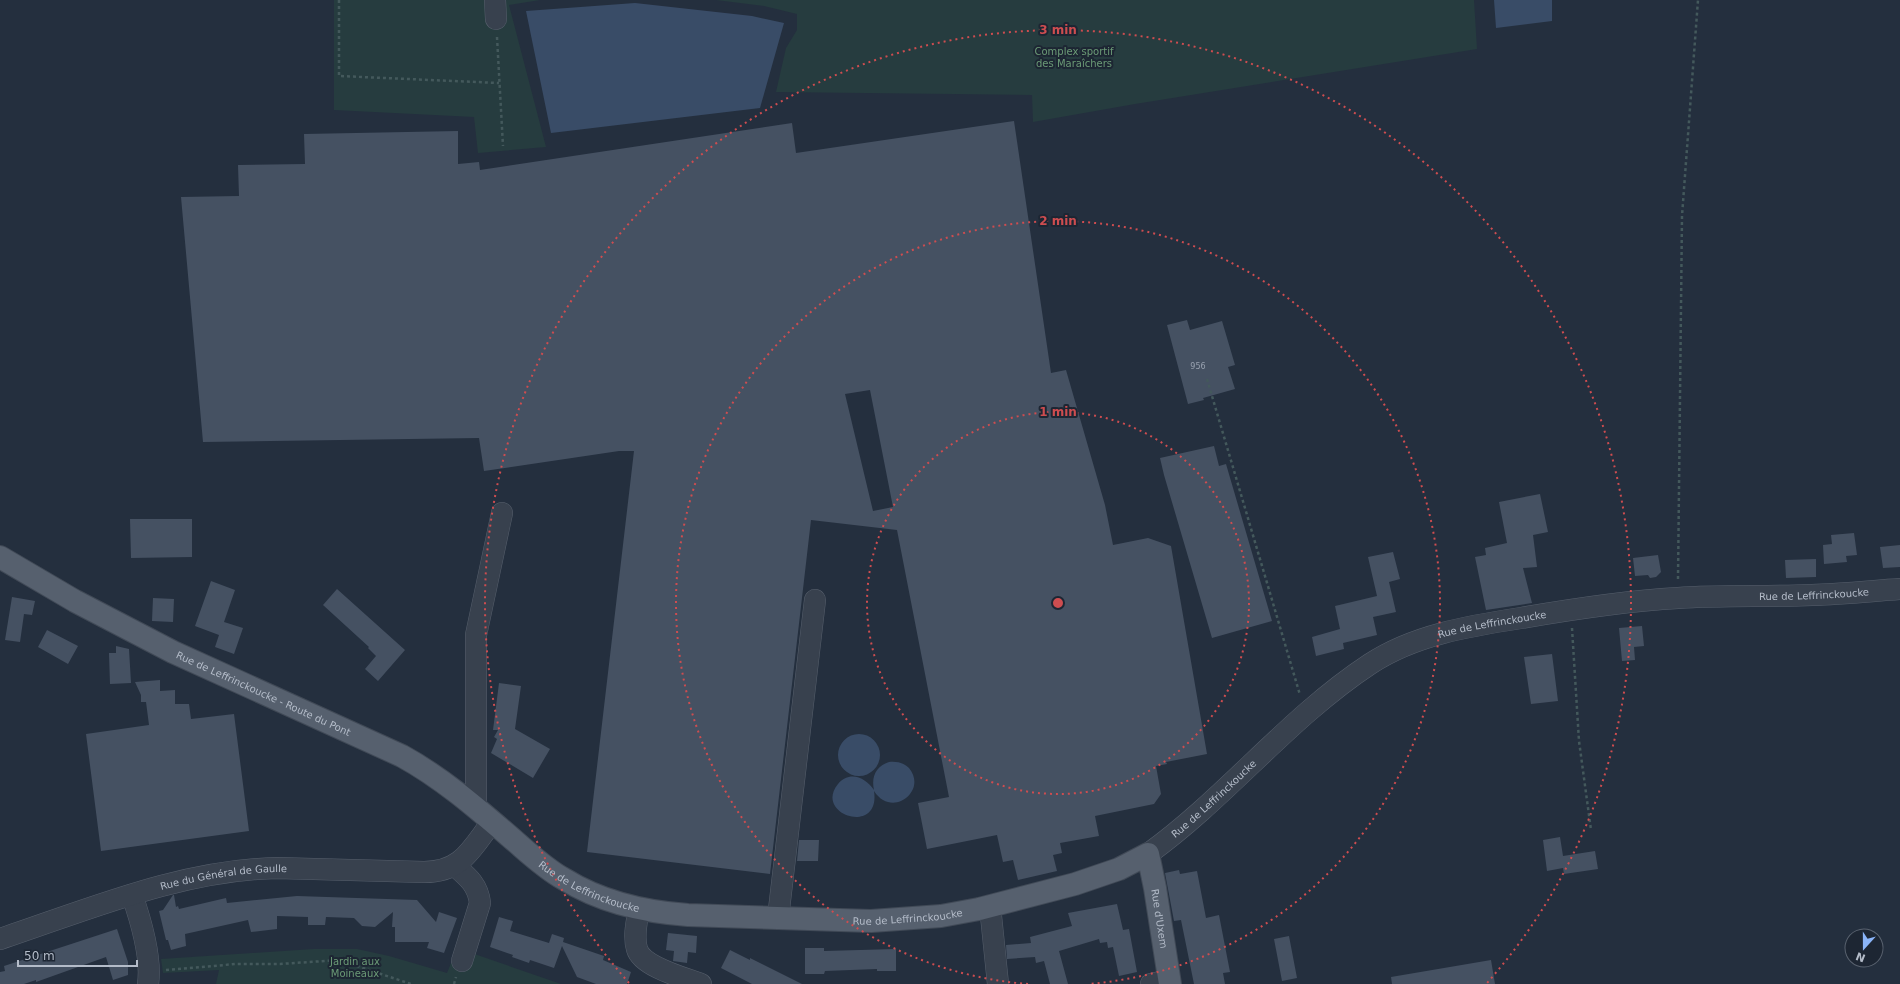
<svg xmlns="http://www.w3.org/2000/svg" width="1900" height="984" viewBox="0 0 1900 984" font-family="'DejaVu Sans',sans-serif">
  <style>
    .green { fill: #263c3f }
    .water { fill: #394c67 }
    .building { fill: #455162; fill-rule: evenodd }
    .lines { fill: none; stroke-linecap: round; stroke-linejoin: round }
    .minor-casing { stroke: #565f6c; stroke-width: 22 }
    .major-casing { stroke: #414a57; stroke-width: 24 }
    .path { stroke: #44595c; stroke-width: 2.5; stroke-dasharray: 3 3; stroke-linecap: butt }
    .minor { stroke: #38414e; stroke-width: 21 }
    .major { stroke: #56606e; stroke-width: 22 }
    .ring { fill: none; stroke: #ce4d50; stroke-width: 2; stroke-dasharray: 2 4 }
    .labels { text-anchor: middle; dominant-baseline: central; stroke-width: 4; stroke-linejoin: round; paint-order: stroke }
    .number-label { font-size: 8px; fill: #98a1af }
    .park-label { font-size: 10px; fill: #6b9a76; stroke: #1d2633 }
    .street-label { font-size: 10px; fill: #b4bcc9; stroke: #1d2633 }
    .centre { fill: #ce4d50; stroke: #1d2633; stroke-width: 2 }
    .ring-label { font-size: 12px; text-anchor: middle; font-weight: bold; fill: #ce4d50; stroke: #1d2633; stroke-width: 4; stroke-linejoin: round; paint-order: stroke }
  </style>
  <rect width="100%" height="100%" fill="#242f3e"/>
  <!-- green -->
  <path class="green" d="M334 0H540L509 5 546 147 478 153 474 117 334 110Z
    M716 0H1474L1477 49 1135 104 1033 122 1032 95 776 92 786 48 797 30V14L764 6Z
    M457 948 561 984H216L219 970 163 973 161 959 314 949H357L389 956 447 973Z"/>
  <!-- water -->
  <path class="water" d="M1494 0H1552V21L1496 28Z
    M635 3 752 16 784 23 760 108 551 133 526 11Z
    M838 755a21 21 0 1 1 42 0a21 21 0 1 1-42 0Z
    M889 762C897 761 904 763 909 768 928 791 892 819 874 791 881 836 813 815 838 784 850 770 866 778 874 790 871 777 876 766 889 762Z"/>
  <!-- building -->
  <path class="building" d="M1014 121 1051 373 1066 370 1105 505 1113 545 1148 538 1171 546 1207 754 1166 762 1167 764 1156 766 1161 794 1154 804 1095 816 1099 836 1060 843 1062 853 1053 855 1057 871 1018 880 1013 860 1003 862 997 835 927 849 918 803 949 797 897 530 811 520 770 874 587 852 634 451H619L484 471 479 438 203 442 181 197 239 196 238 165 305 164 304 134 458 131V164L479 162 480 170 792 123 796 153ZM870 390 893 507 873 511 845 394Z
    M1187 320 1190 330 1222 321 1235 365 1228 367 1235 389 1203 398 1204 400 1188 404 1167 325Z
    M1214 446 1219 466 1226 464 1272 621 1212 638 1164 475 1160 458Z
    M1540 494 1548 532 1533 535 1537 567 1523 568 1532 603 1486 610 1475 557 1486 555 1485 548 1507 543 1499 502Z
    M130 519H192V557L131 558Z
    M1854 533 1857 555 1846 556 1847 562 1824 564 1823 545 1832 544 1831 535Z
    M1900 545V567L1883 568 1880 547Z
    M1393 552 1400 579 1389 582 1396 612 1373 617 1377 635 1343 643 1344 649 1316 656 1312 637 1340 629 1335 606 1377 596 1368 557Z
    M1658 555 1661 572 1656 577 1650 578 1648 575 1635 576 1633 558Z
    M1816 559V577L1786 578 1785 560Z
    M211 581 235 590 224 622 243 628 234 654 215 647 219 635 195 626Z
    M337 589 405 650 378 681 365 669 376 656 368 648 369 647 323 605Z
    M12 597 35 601 32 615 24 614 20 642 5 640Z
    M153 598 174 599 173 622 152 621Z
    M1642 626 1644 646 1634 647 1635 660 1622 661 1619 628Z
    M47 630 78 646 68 664 38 647Z
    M116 646 129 649 131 683 110 684 109 653H116Z
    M1552 654 1558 701 1531 704 1524 657Z
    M160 680V691L175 690V704H189L191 719 234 714 249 831 101 851 86 734 149 725 146 702H141V695L135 682Z
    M499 683 521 686 515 729 550 749 533 778 491 753 497 739 494 737 498 730H493Z
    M1560 837 1563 856 1595 851 1598 869 1564 874 1563 868 1547 871 1543 840Z
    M799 840H819L818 861H797Z
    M1179 870 1180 874 1197 871 1206 918 1219 915 1230 972 1223 973 1225 984H1194L1181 920 1174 921 1165 873Z
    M173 895H174L176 907 178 906 179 909 226 898 227 903 297 896 417 900 436 922 439 912 457 918 444 953 427 948 429 942H395V927H392L393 912 375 927 362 926 354 918 326 917 325 925H308V917L277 916V929L251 932 248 920 185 934 186 946 171 950 168 940H166L159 911 163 910Z
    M1117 904 1123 930 1129 929 1137 972 1119 976 1113 947 1108 948 1107 942 1100 943 1099 939 1059 951 1068 984H1050L1044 961 1036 963 1035 957 1007 959 1006 945 1031 943 1030 937 1072 926 1068 913Z
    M499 917 513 921 510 931 549 943 552 934 564 938 563 942 604 956 603 960 631 972 627 984H596L577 977 562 946 554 968 530 960 529 963 512 957 513 955 490 947Z
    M117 929 128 962V975L113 980 106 957 36 982V980L24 984H0V972L5 971 4 966Z
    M668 933 697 936 696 953 688 952 687 963 673 961 674 951 666 950Z
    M1289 936 1297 978 1282 981 1274 939Z
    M805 948H824V951L896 949V971H877V969L825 971 824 974H805Z
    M730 950 750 960V958L802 984H752L721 968Z
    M1491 960 1495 984H1392L1391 977Z"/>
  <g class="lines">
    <!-- minor casing -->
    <g class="minor-casing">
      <g id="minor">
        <path d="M495 0 496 19"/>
        <path d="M476 808V635L502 513"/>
        <path id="s1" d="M1148 854C1227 797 1288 718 1370 664 1414 635 1469 626 1521 618 1573 609 1625 601 1678 598 1723 595 1768 597 1812 595 1842 594 1871 591 1900 589"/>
        <path d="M455 866C468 877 478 885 480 903L462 961"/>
        <path d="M132 895C141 921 152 957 148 984"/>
        <path d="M990 906 998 984"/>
        <path d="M639 908C637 921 633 936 637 949 642 967 685 978 701 984"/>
        <path d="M778 918 815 600"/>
        <path id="s2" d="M0 939C90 909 181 870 277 868L424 872C462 872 471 849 492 822"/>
        <path d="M1151 984 1169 980"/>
      </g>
    </g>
    <!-- major casing -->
    <g class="major-casing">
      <g id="major">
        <path id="s3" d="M0 557 75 601 173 652 402 756C444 779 480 811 516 842 531 855 546 869 564 879 601 902 645 912 688 915L871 921 941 916 979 909 1075 884 1119 869 1148 854 1155 888 1170 984"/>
      </g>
    </g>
    <!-- path -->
    <path class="path" d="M339 0V76L499 83
      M497 37 503 146
      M1207 379 1300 695
      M1678 579 1682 216 1698 0
      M1572 628 1579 741 1591 830
      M166 970 236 964H280L339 960 411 984
      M454 984 456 977"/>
    <!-- minor -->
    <use href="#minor" class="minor"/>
    <!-- major -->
    <use href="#major" class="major"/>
  </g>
  <!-- distance rings -->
  <g class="ring">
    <circle cx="1058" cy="603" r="191"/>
    <path d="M1028 984A382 382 0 1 1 1088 984"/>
    <path d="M629 983A573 573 0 1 1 1487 983"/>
  </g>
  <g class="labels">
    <!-- number labels -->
    <g class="number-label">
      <text x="1198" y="366">956</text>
    </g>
    <!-- park labels -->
    <g class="park-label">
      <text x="1074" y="51">Complex sportif<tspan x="1074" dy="12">des Maraîchers</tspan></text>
      <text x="355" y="961">Jardin aux<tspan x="355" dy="12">Moineaux</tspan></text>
    </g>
    <!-- street labels -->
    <g class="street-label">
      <text stroke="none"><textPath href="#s1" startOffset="746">Rue de Leffrinckoucke</textPath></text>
      <text stroke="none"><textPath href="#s1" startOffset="422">Rue de Leffrinckoucke</textPath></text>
      <text stroke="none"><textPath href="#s3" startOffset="297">Rue de Leffrinckoucke - Route du Pont</textPath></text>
      <text stroke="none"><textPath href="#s1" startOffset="86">Rue de Leffrinckoucke</textPath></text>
      <text stroke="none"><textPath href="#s2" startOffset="233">Rue du Général de Gaulle</textPath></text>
      <text stroke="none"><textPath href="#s3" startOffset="679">Rue de Leffrinckoucke</textPath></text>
      <text stroke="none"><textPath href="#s3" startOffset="1003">Rue de Leffrinckoucke</textPath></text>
      <text stroke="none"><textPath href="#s3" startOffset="1319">Rue d'Uxem</textPath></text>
    </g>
  </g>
  <circle cx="1058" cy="603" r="6" class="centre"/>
  <g class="ring-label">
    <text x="1058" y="34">3 min</text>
    <text x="1058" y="225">2 min</text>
    <text x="1058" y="416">1 min</text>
  </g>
  <!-- north arrow -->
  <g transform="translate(1864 948) rotate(201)"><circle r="19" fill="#1d2633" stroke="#59626f"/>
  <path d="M0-3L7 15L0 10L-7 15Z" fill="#8ab4f8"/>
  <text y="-6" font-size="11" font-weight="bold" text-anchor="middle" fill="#b4bcc9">N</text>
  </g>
  <!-- scale -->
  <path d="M18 960v6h119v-6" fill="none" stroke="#b4bcc9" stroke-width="2"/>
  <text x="24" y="960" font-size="12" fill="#b4bcc9" stroke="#1d2633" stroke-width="3" paint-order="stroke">50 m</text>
</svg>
